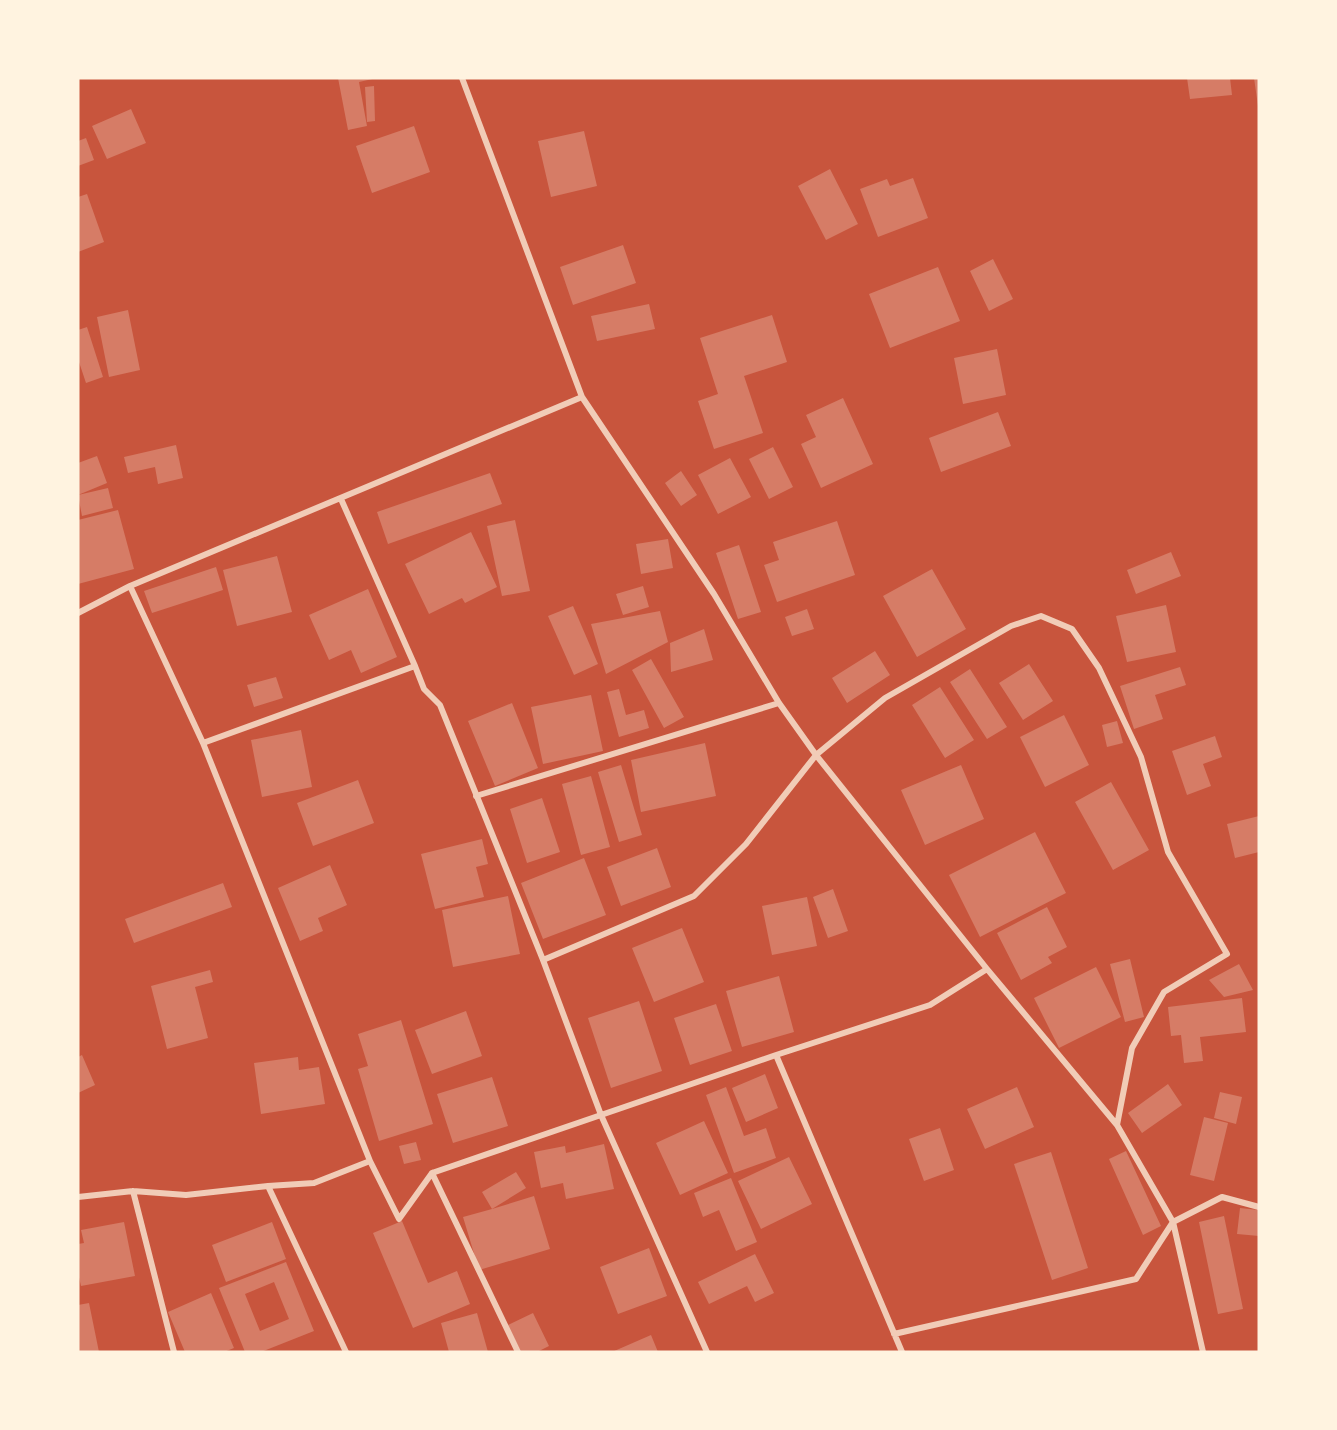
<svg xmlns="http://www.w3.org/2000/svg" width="1337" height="1430" viewBox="0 0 1337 1430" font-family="'IBM Plex Sans',sans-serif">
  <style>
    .building { fill: #d67c66; fill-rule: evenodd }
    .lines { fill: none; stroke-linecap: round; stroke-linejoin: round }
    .minor { stroke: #f1ccb7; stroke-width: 6 }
  </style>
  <rect width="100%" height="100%" fill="#c8553d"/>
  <!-- building -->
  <path class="building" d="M338 78H377L359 82 367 126 348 130Z
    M1187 78H1230L1232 95 1190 99Z
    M1254 78H1259V106H1258Z
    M374 86 375 121 367 122 365 87Z
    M131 109 146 143 107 159 92 126Z
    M414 126 430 172 372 193 356 146Z
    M584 131 597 186 551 197 538 141Z
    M86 138 94 160 78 166V141Z
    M830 169 858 224 826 240 798 186Z
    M913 178 928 218 878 237 860 189 887 179 890 186Z
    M87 194 104 242 78 252V197Z
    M623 245 636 283 573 305 560 267Z
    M993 259 1013 299 989 311 970 271Z
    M938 267 960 321 890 348 869 294Z
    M649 304 655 329 597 341 591 316Z
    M128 310 140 370 109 377 97 317Z
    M772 315 787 362 744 376 763 433 714 449 698 401 718 394 700 338Z
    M87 327 103 377 86 383 78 359V330Z
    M997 349 1006 395 963 404 954 358Z
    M843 398 873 464 821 488 801 444 816 437 806 415Z
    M998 412 1011 446 941 472 929 438Z
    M176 445 183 478 158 484 155 467 128 473 124 457Z
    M773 447 793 487 769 499 749 459Z
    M97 456 107 483 78 495V463Z
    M730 458 751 497 718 514 698 475Z
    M681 471 697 495 681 506 665 483Z
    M490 473 502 504 388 544 377 512Z
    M108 488 113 508 82 516 78 495Z
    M118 510 134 569 78 584V520Z
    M515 520 530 591 502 596 487 526Z
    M837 521 855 575 777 602 764 565 779 560 773 542Z
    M471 532 497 587 465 603 462 598 429 614 405 564Z
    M668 539 673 568 641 574 636 544Z
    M739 545 761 612 738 619 716 553Z
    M1171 552 1181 576 1136 594 1127 570Z
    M277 556 292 612 237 626 223 570Z
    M216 567 223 590 152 613 144 591Z
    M932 569 966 629 917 657 883 596Z
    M643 586 649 607 623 615 616 594Z
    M368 589 397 657 361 673 351 650 329 660 309 615Z
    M1166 605 1176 652 1127 662 1116 616Z
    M573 606 598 664 574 675 548 616Z
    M807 609 814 629 792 636 785 617Z
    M660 611 668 642 606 674 591 624Z
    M704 629 713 660 671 672 670 643Z
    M875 651 890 675 847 703 832 678Z
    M651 659 684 717 664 728 632 670Z
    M1029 664 1053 701 1023 720 999 683Z
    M1180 667 1186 685 1155 695 1163 719 1134 729 1120 686Z
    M970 669 1007 727 987 739 950 682Z
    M276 677 283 698 254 707 247 685Z
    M940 687 974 740 945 758 912 705Z
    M619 689 626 715 644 710 649 728 619 737 607 692Z
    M591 695 603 751 543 764 531 707Z
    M512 703 538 768 495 786 468 721Z
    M1064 715 1089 765 1045 787 1020 737Z
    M1117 721 1123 743 1107 747 1102 725Z
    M301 730 312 787 262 797 251 740Z
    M1215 736 1222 757 1203 764 1211 786 1187 795 1172 751Z
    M705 743 716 796 641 812 631 760Z
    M621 765 642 835 619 842 598 772Z
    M961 765 984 819 925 845 901 790Z
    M591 776 610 847 581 855 562 784Z
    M358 780 374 823 313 846 297 803Z
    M1111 782 1149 850 1113 870 1075 802Z
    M542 798 560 852 527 863 510 809Z
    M1259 816V852L1235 858 1227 824Z
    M1035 832 1066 893 980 937 949 875Z
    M482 839 488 864 476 867 484 897 435 909 421 854Z
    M657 848 671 887 621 906 607 867Z
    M584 858 606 915 543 939 521 883Z
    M330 865 347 905 318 918 323 931 300 941 278 888Z
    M223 883 232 907 134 943 125 919Z
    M833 889 848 931 828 938 813 897Z
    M508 896 520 954 453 967 442 910Z
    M807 897 817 946 772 955 762 906Z
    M1047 907 1067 947 1048 957 1052 963 1021 980 997 933Z
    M682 928 704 982 654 1002 632 948Z
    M1130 959 1144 1017 1125 1022 1110 964Z
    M1239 964 1253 990 1224 997 1209 980Z
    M1096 967 1121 1017 1059 1048 1034 998Z
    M210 970 213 982 195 987 208 1038 167 1049 151 986Z
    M779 976 794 1032 742 1047 726 991Z
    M1242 998 1246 1032 1200 1037 1203 1061 1184 1063 1181 1035 1171 1036 1168 1007Z
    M639 1001 662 1071 611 1088 588 1018Z
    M716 1004 732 1051 690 1065 674 1018Z
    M466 1011 482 1056 432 1074 415 1030Z
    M401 1020 433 1124 379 1141 358 1069 368 1066 358 1034Z
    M82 1055 95 1085 78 1093V1057Z
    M298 1057 299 1070 319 1067 325 1104 261 1114 254 1063Z
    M765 1074 778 1108 746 1122 732 1088Z
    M492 1077 508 1126 453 1143 437 1094Z
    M1168 1084 1182 1105 1142 1133 1128 1113Z
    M726 1087 744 1136 766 1128 776 1158 734 1173 706 1095Z
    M1017 1087 1034 1127 985 1149 967 1109Z
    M1220 1092 1242 1097 1236 1124 1214 1118Z
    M1204 1117 1228 1123 1214 1181 1190 1175Z
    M704 1121 728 1173 680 1195 656 1143Z
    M940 1128 954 1170 924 1181 909 1139Z
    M416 1142 421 1160 404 1164 399 1146Z
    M604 1144 614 1189 566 1199 563 1183 541 1188 534 1152 565 1146 566 1153Z
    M1126 1151 1161 1226 1143 1235 1109 1159Z
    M1051 1152 1088 1268 1052 1280 1014 1164Z
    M789 1157 812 1204 761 1229 738 1181Z
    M516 1172 526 1188 492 1209 534 1196 550 1249 479 1270 463 1217 492 1209 482 1192Z
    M731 1178 757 1242 736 1251 719 1210 703 1217 694 1193Z
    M1240 1208 1259 1210V1236L1237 1234Z
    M1224 1216 1243 1309 1218 1314 1199 1222Z
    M402 1221 428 1283 457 1271 470 1304 413 1328 373 1233Z
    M124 1222 135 1276 81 1286 78 1273V1244L84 1243 81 1230Z
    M272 1222 286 1259 226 1282 212 1245Z
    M649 1248 667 1296 618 1314 600 1267Z
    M755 1254 774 1293 755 1302 747 1286 709 1304 698 1282Z
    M286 1262 314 1331 261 1352H245L219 1288ZM274 1282 289 1319 260 1331 245 1294Z
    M211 1293 234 1348 224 1352H185L168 1312Z
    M89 1303 99 1352H78V1305Z
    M477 1313 488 1352H449L441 1323Z
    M533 1313 549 1346 537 1352H521L508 1325Z
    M651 1335 658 1352H612Z"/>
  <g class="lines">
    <!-- minor -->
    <path class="minor" d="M462 78 582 397 714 594 779 703 816 755 987 969 1117 1125 1173 1222 1203 1352
      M341 499 415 666
      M130 586 203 743 370 1161
      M78 613 130 586 582 397
      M203 743 415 666 424 689 440 705 543 960 601 1115 776 1055 902 1352
      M476 796 779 703
      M543 960 694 896 746 844 816 755 885 698 1011 626 1041 616 1072 629 1099 668 1141 757 1168 852 1227 954 1164 992 1132 1048 1117 1125
      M776 1055 930 1005 987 969
      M432 1173 518 1352
      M268 1186 346 1352
      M133 1191 174 1352
      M78 1197 133 1191 186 1195 268 1186 314 1183 370 1161 399 1219 432 1173 601 1115 707 1352
      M894 1334 1136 1279 1173 1222 1222 1197 1259 1207"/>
  </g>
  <!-- border -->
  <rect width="1337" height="1430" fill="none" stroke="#fff3e0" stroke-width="159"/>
</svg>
